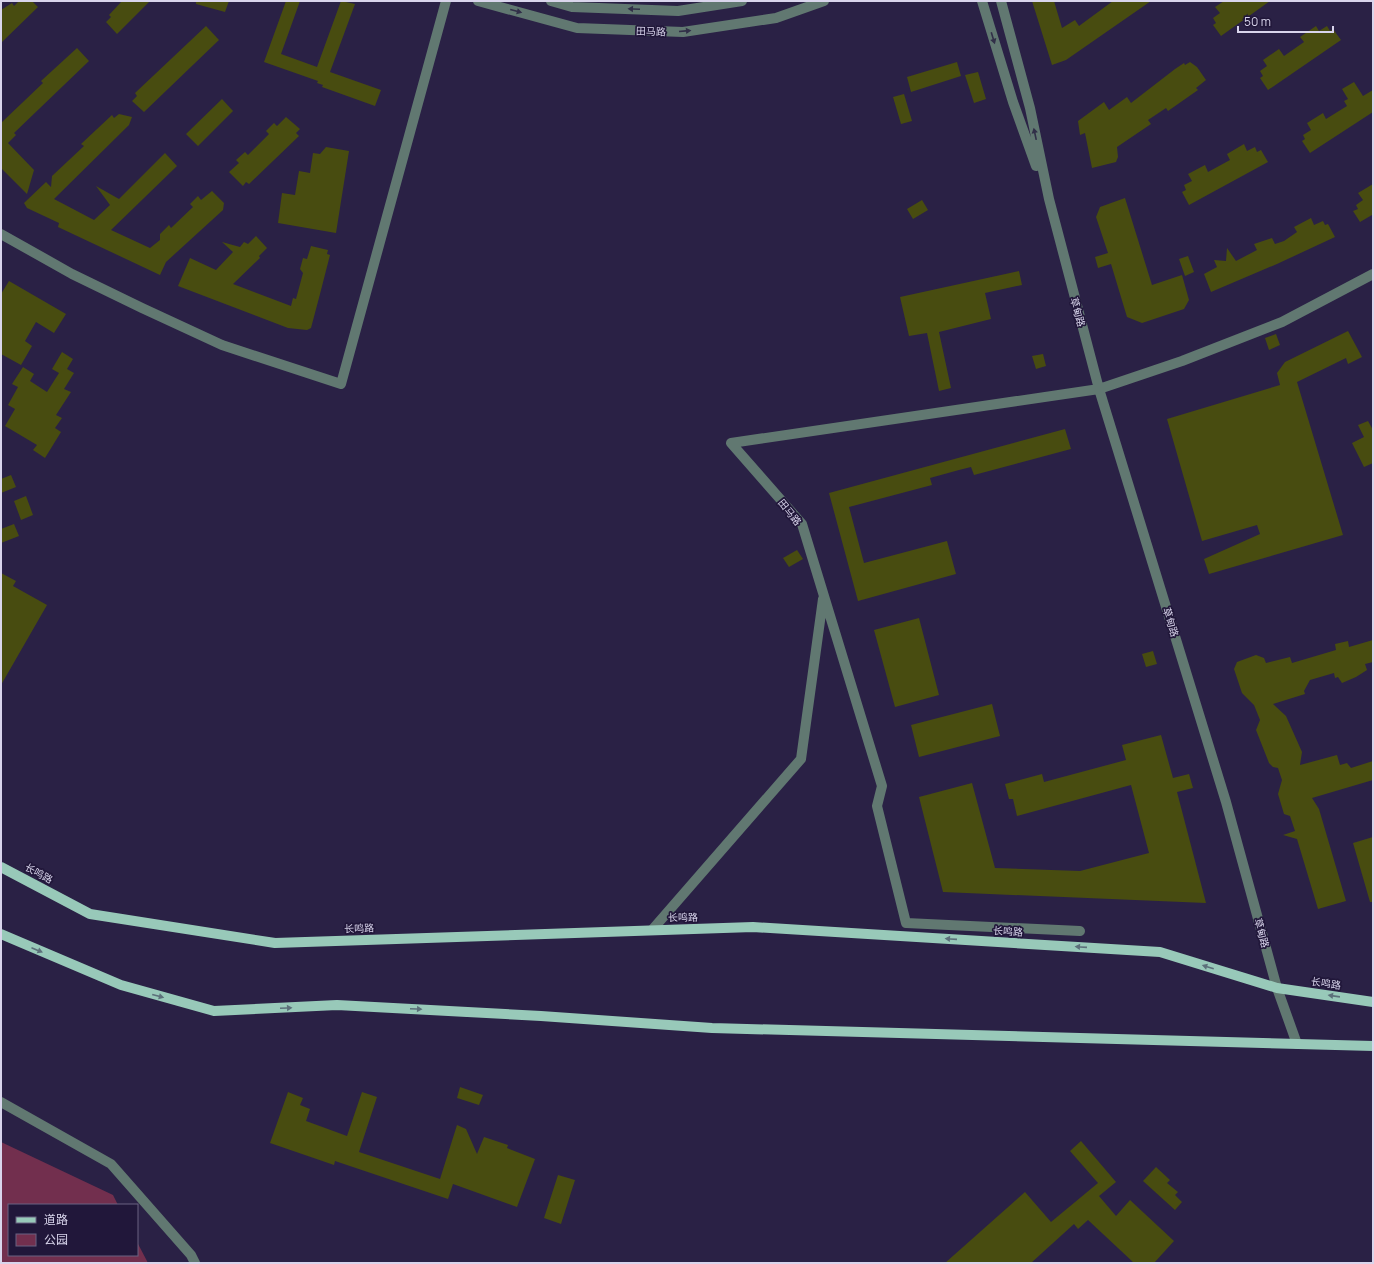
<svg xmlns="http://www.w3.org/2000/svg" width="1374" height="1264" viewBox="0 0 1374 1264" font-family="Manrope,'Noto Sans SC',sans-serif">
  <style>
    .green { fill: #722f4e }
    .building { fill: #484c10 }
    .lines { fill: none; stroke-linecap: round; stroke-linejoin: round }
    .minor { stroke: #617871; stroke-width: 10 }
    .major { stroke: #98c9b9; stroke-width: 10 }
    .oneway { fill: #312f48 }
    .oneway2 { fill: #5c707a }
    .labels { text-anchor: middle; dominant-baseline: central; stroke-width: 3.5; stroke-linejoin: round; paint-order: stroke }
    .street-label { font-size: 10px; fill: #d9d5ec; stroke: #21173a }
  </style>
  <rect width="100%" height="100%" fill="#2a2145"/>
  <!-- green -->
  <path class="green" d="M1 1142 113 1195 118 1205H9V1255H137V1242L148 1263H1Z"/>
  <!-- building -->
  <path class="building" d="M19 1H32L38 7 1 43V10L12 3 14 6Z
    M122 1H150L117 34 106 22 111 17 109 15Z
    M196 1H229L225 12 196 4Z
    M286 1H300L281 54 317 67 341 1 355 4 330 72 381 90 375 106 322 87 323 85 317 83 318 81 264 62Z
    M1032 1H1054L1062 28 1075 20 1079 26 1113 1H1151L1066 60 1052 65Z
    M1224 1H1270L1221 36 1213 25 1216 23 1213 18 1220 13 1215 7Z
    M206 26 219 40 144 112 132 101 137 96 135 93Z
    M1316 26 1319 31 1327 26 1330 31 1333 29 1341 40 1268 90 1260 78 1263 76 1260 71 1267 66 1263 60 1279 49 1284 56 1304 42 1300 37Z
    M77 48 89 61 14 133 16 135 8 143 34 170 27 194 1 168V123L43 83 41 81Z
    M957 62 961 76 911 92 907 77Z
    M1190 62 1197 67 1206 80 1196 88 1198 90 1168 111 1166 108 1148 120 1151 124 1117 147 1118 157 1116 162 1092 168 1085 133 1080 135 1078 121 1104 102 1109 110 1127 97 1131 103 1175 69 1184 63 1185 65Z
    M978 72 986 99 974 103 965 75Z
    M1354 82 1363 96 1373 90V112L1310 153 1302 141 1305 139 1303 135 1311 130 1307 123 1323 113 1326 119 1347 106 1344 101 1348 99 1342 89Z
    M904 94 912 121 901 124 893 97Z
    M222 99 233 111 198 146 186 134Z
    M119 114 132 117 129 125 54 199 94 220 110 205 96 186 119 199 165 153 177 166 111 230 150 248 160 240V234L169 225 171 228 193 207 190 204 198 196 201 200 212 191 224 203 223 210 166 262 160 275 58 227 59 223 27 208 24 203 46 182 51 187 52 176 84 146 81 144 112 115 114 118Z
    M286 117 300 129 296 133 299 136 249 184 246 182 243 186 229 172 239 163 236 160 245 152 248 155 269 134 266 131 274 123 277 126Z
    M1244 144 1247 151 1255 147 1257 152 1261 150 1268 162 1189 205 1182 192 1186 190 1184 185 1192 181 1188 174 1205 165 1208 172 1230 160 1227 154Z
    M326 147 349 151 336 233 278 223 282 193 295 195 299 171 310 173 313 153 320 154Z
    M1373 184V217L1372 215 1360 222 1353 211 1358 209 1356 205 1363 200 1358 193Z
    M1125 198 1152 285 1182 275 1189 300 1184 309 1142 323 1127 317 1111 264 1098 268 1095 257 1108 253 1096 217 1100 207Z
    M922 200 928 210 913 219 907 209Z
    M1311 218 1314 225 1323 221 1325 225 1328 224 1335 237 1277 264 1211 292 1204 274 1217 267 1214 260 1226 261 1227 248 1236 261 1257 250 1254 244 1272 238 1275 244 1284 241 1297 232 1294 227Z
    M256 236 267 248 259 256 260 258 233 284 291 306 293 298 296 299 303 273 300 269 303 258 307 259 311 246 328 250 327 254 330 255 320 294 311 328 307 330 288 328 178 286 190 258 216 270 233 252 222 242 240 247 244 242 248 244Z
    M1188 256 1194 272 1185 276 1179 259Z
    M1019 271 1022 285 985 293 991 319 939 332 951 388 939 391 927 333 909 336 900 297Z
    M9 281 66 314 54 333 36 322 25 341 32 346 21 365 1 354V294Z
    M1348 331 1362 357 1348 364 1346 358 1297 382 1343 535 1209 574 1204 559 1260 534 1257 525 1202 541 1167 419 1280 385 1277 373 1285 362Z
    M1276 334 1280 345 1269 350 1265 338Z
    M62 352 73 359 67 369 74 373 64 389 71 392 56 415 62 418 55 428 61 432 45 458 33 450 37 445 5 426 15 409 8 405 18 387 12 384 23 367 34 374 30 381 47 392 59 373 52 369Z
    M1043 354 1046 366 1036 369 1032 356Z
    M1368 421 1373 430V463L1364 467 1352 443 1364 437 1358 425Z
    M1065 429 1071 449 974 475 971 467 959 470 930 478 932 485 849 507 864 563 947 541 956 574 858 601 829 493Z
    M11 475 16 487 1 493V479Z
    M26 496 33 515 21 520 14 501Z
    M14 524 19 536 1 543V529Z
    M797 550 803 559 789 567 783 558Z
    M1 573 16 581 13 586 47 605 1 685Z
    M919 618 939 695 895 707 874 630Z
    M1373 640V662L1365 664 1367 670 1356 677 1342 683 1338 677 1335 678 1334 673 1310 680 1304 691 1305 694 1273 704 1286 716 1302 752 1300 765 1337 755 1340 765 1347 763 1351 768 1373 761V780L1312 798 1319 809 1346 901 1318 909 1297 839 1283 835 1295 831 1290 816 1284 814 1278 794 1282 780 1278 768 1273 767 1269 763 1256 730 1260 720 1254 705 1242 693 1234 669 1237 662 1256 655 1264 658 1266 663 1290 657 1292 663 1336 650 1335 644 1348 641 1349 647Z
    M1153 651 1157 664 1146 667 1142 654Z
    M992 704 1000 736 919 757 911 725Z
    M1161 735 1173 778 1189 774 1193 788 1177 792 1206 903 943 892 919 797 972 783 995 868 1080 871 1149 853 1131 785 1017 816 1013 799H1009L1005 784 1042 774 1044 782 1126 760 1122 745Z
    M1373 837V902H1370L1353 843Z
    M460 1087 483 1095 479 1105 457 1098Z
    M288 1092 303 1098 300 1105 310 1109 306 1121 347 1136 362 1092 377 1097 359 1152 440 1179 457 1125 466 1129 477 1154 484 1137 508 1145 507 1148 535 1159 517 1207 453 1184 448 1199 335 1161 334 1165 270 1143Z
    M1081 1141 1116 1182 1099 1196 1116 1216 1130 1200 1174 1241 1154 1263H1134L1088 1220 1078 1229 1074 1224 1031 1263H945L1025 1192 1051 1222 1098 1183 1070 1151Z
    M1156 1167 1170 1180 1167 1183 1178 1192 1175 1195 1182 1202 1175 1210 1143 1181Z
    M558 1175 575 1180 561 1224 544 1218Z"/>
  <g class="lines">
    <!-- minor -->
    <path class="minor" d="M478 1 577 28 683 32 776 18 824 1
      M551 1 572 7 678 11 742 1
      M982 1 1013 102 1036 166
      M1001 1 1030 108 1049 199 1099 389 1226 802 1277 988 1297 1044
      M1 234 72 274 142 308 222 345 341 384 446 1
      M731 443 802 524 882 786 877 806 906 923 1080 931
      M731 443 1099 389 1182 361 1282 322 1373 274
      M652 930 801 759 823 599
      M1 1102 111 1164 191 1255 195 1263"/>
    <!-- major -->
    <path class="major" d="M1 867 90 914 275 943 753 927 1160 952 1277 988 1373 1002
      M1 934 121 985 214 1011 337 1005 541 1016 712 1028 1373 1046"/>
  </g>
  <!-- one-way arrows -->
  <defs><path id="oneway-solid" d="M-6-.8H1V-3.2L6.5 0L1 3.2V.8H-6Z"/></defs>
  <g class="oneway">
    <use href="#oneway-solid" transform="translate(634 9) rotate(-178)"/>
    <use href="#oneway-solid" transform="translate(516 11) rotate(15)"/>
    <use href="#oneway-solid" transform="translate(685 31) rotate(-5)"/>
    <use href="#oneway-solid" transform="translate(993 38) rotate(73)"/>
    <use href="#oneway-solid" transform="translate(1035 134) rotate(-102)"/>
  </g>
  <g class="oneway2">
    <use href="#oneway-solid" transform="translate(951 939) rotate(-176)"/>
    <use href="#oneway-solid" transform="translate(1081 947) rotate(-176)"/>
    <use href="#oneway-solid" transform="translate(37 950) rotate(23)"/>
    <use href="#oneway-solid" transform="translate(1208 967) rotate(-163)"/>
    <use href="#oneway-solid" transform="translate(158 996) rotate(15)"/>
    <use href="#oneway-solid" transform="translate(1334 996) rotate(-172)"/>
    <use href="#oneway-solid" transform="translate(286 1008) rotate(-3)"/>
    <use href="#oneway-solid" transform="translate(416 1009) rotate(3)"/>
  </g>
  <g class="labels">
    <!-- street labels -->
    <g class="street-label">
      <text transform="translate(651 31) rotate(2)">田马路</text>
      <text transform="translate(1078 312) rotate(75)">草甸路</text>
      <text transform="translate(790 512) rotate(51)">田马路</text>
      <text transform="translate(1171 622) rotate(73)">草甸路</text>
      <text transform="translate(39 873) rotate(28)">长鸣路</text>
      <text transform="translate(683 917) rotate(-1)">长鸣路</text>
      <text transform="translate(359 928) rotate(-2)">长鸣路</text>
      <text transform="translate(1008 931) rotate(4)">长鸣路</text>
      <text transform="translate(1262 933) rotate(75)">草甸路</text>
      <text transform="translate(1326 983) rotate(8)">长鸣路</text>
    </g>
  </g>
  <!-- border -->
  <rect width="1374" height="1264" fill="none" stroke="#d9d5ec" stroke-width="4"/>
  <!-- legend -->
  <rect x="8" y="1204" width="130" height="52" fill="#21173a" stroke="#6b6381"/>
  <rect x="16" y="1217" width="20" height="6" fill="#98c9b9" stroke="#6b6381"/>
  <text x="44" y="1224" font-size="12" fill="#d9d5ec">道路</text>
  <rect x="16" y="1234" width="20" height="12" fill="#722f4e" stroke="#6b6381"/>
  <text x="44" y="1244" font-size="12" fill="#d9d5ec">公园</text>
  <!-- scale -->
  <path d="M1238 26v6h95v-6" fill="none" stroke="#d9d5ec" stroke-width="2"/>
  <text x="1244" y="26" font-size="12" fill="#d9d5ec" stroke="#21173a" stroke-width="3" paint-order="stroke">50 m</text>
</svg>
